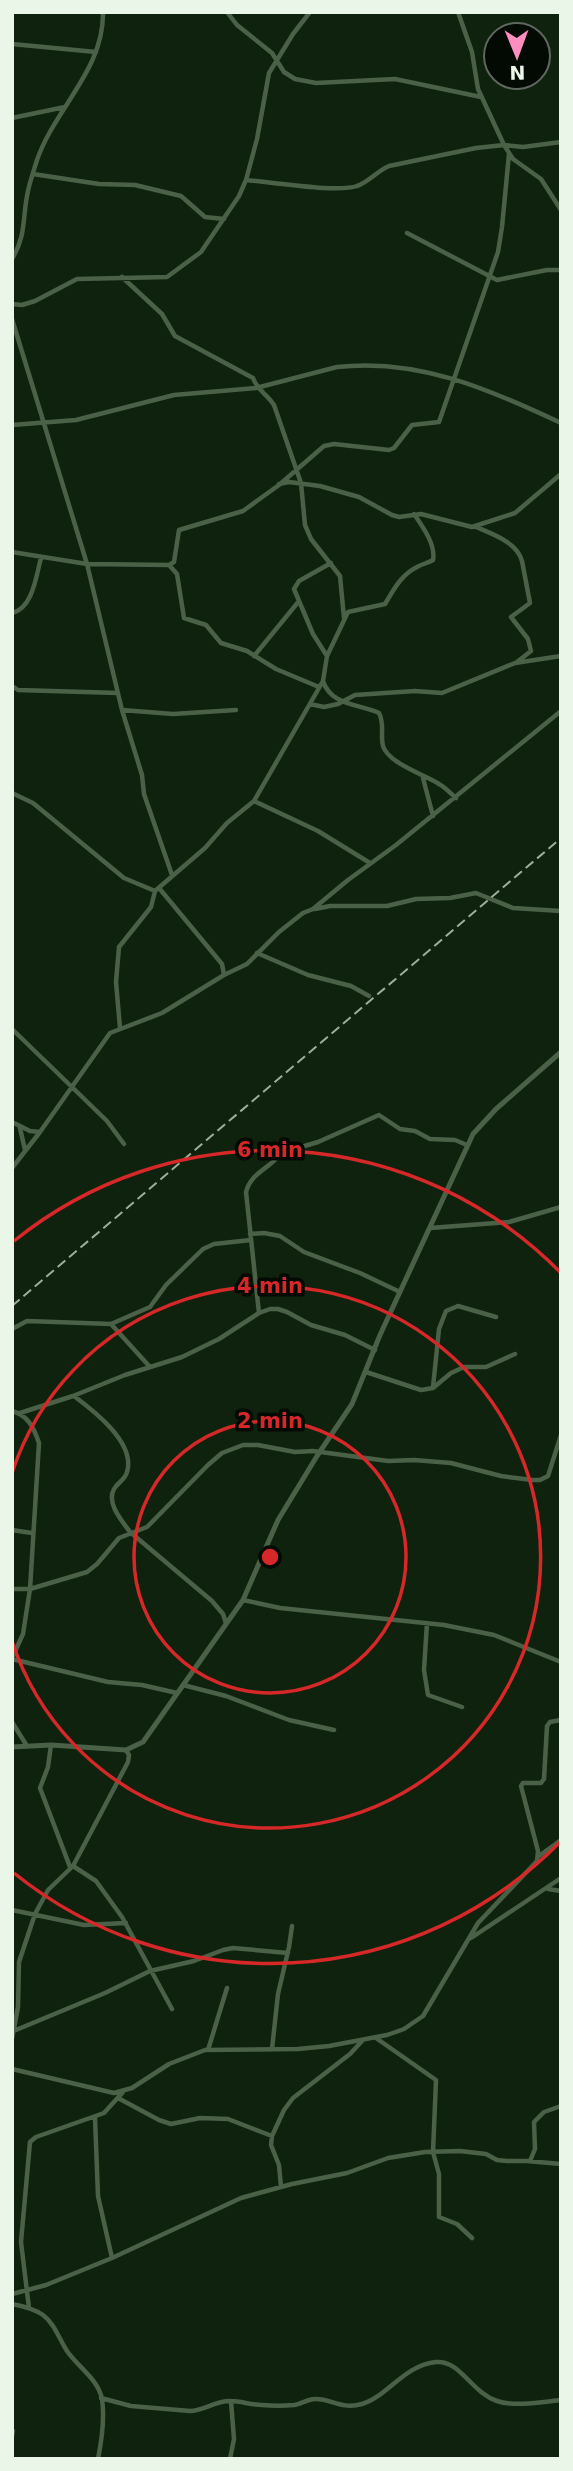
<svg xmlns="http://www.w3.org/2000/svg" width="573" height="2471" viewBox="0 0 573 2471" font-family="'DejaVu Sans',sans-serif">
  <style>
    .lines { fill: none; stroke-linecap: round; stroke-linejoin: round }
    .minor { stroke: #4a6148; stroke-width: 4.5 }
    .tertiary { stroke: #4a6148; stroke-width: 5 }
    .rail { stroke: #9ead9c; stroke-width: 2; stroke-dasharray: 10 5; stroke-linecap: butt }
    .ring { fill: none; stroke: #d62828; stroke-width: 3.5 }
    .centre { fill: #d62828; stroke: #030903; stroke-width: 3.5 }
    .ring-label { font-size: 21px; text-anchor: middle; font-weight: bold; fill: #d62828; stroke: #030903; stroke-width: 7; stroke-linejoin: round; paint-order: stroke }
  </style>
  <rect width="100%" height="100%" fill="#0f220d"/>
  <g class="lines">
    <!-- minor -->
    <path class="minor" d="M227 12 237 25 272 53 284 72 295 79 316 83 395 79 481 97
      M458 12 472 52 478 89 504 145 513 159 541 179 561 210
      M12 44 96 52
      M12 118 65 107
      M33 174 99 184 135 185 181 196 205 217 224 219
      M246 180C270 182 338 193 357 186 369 182 377 171 389 166L476 148 504 145 523 147 561 142
      M407 233 497 280 547 270H561
      M12 259C27 234 22 217 28 191 30 181 34 170 37 160 55 108 104 70 103 12
      M122 277 162 314 175 336 253 378C257 390 267 394 274 405L301 483 305 525 311 539 340 576 344 618
      M12 304 22 305 35 301 77 279 167 277 201 252 239 196 246 180 257 139 269 73 293 34 310 12
      M12 319 87 564 122 710 142 775 144 794 172 875
      M12 425 76 420 174 395 256 388 337 367C418 358 489 389 561 423
      M279 484 289 482 320 486 359 497 392 515 399 517 421 514 472 527 515 513 561 474
      M476 527C492 534 517 542 522 561L530 603 511 617 528 639 531 651 517 662
      M12 552 87 564 169 565 177 574 184 618 206 625 221 643 247 651 276 669 319 687
      M169 565 174 562 179 530 243 511 279 485 324 446 334 444 389 450 394 448 412 425 439 422 498 252 502 227 509 154
      M12 613C33 608 36 576 41 558
      M254 656 299 601
      M327 656 313 634 294 589 299 581 331 563
      M323 681C331 706 360 704 379 713 385 724 380 735 383 746 388 763 425 775 439 784 445 787 450 793 456 798
      M12 686 18 690 118 693
      M310 704 324 707 338 704 355 695 415 691 442 693 515 663 561 656
      M122 710 173 714 236 710
      M423 778 433 816
      M12 793 33 803 124 878 155 891
      M254 801 318 831 370 863
      M159 888 222 964 224 975
      M315 909 330 906H387L416 899 450 898 476 893 513 908 561 911
      M257 953 308 975 351 986 369 996
      M120 1028 116 982 119 947 151 907 155 891 205 848 227 823 254 801 323 681 327 656 348 612 385 604C394 589 401 575 417 567 422 564 428 563 433 560 436 545 423 527 414 514
      M12 1029 107 1121 124 1144
      M12 1122 30 1131 40 1132
      M20 1128 25 1150
      M12 1168 40 1132 110 1033 162 1013 224 975 247 964 279 932 303 913 313 909 348 880 396 845 561 711
      M430 1228 509 1222 561 1207
      M250 1234 264 1233 280 1236 304 1252 360 1273 400 1292
      M259 1313 246 1192C251 1172 270 1169 281 1153L318 1142 379 1115 400 1129 415 1131 430 1139 455 1140 467 1145
      M111 1324 150 1367
      M12 1329 27 1321 111 1324 150 1307 166 1285 203 1249 214 1244 251 1240
      M366 1372 421 1390 433 1388 451 1373 464 1367H486L515 1354
      M433 1387 439 1329 446 1311 458 1306 496 1317
      M74 1396C94 1411 136 1443 127 1472 125 1480 118 1482 114 1489 106 1503 122 1521 130 1532L212 1601 223 1614 226 1623
      M12 1411C28 1415 34 1428 39 1443L30 1589 23 1634 12 1658
      M20 1413 73 1396 125 1375 182 1357 219 1339 259 1313 270 1309H278L287 1312 311 1325 345 1335 375 1350
      M12 1530 32 1533
      M12 1589H30L87 1572 97 1564 119 1538 147 1527 208 1465 222 1453 243 1445H258L295 1452 313 1451 388 1461 414 1460 451 1463 501 1476 532 1480H540L548 1476 561 1435
      M243 1600 280 1608 444 1625 494 1635 561 1662
      M427 1623 424 1670 428 1695 462 1707
      M12 1659 108 1682 142 1685 177 1693
      M183 1685 226 1696 289 1720 334 1730
      M12 1722 27 1746
      M51 1745 48 1767 40 1788 70 1867
      M539 1856 561 1840
      M73 1866 96 1881 122 1917 172 2009
      M548 1889 561 1891
      M12 1910 84 1925 126 1923
      M471 1938 561 1878
      M16 2030 105 1993 150 1971 194 1961 223 1950 233 1948 288 1953
      M376 2038 436 2080 433 2152 439 2174V2217L457 2224 472 2238
      M12 2039 18 2007 19 1962 35 1914 48 1890 73 1866 128 1762 129 1755 126 1750
      M272 2049 278 1994 289 1947 292 1926
      M208 2050 227 1988
      M12 2069 114 2093 132 2088 169 2064 205 2050 298 2049 329 2046 387 2035 404 2029 423 2016 478 1923 537 1861 538 1851 521 1786 523 1783H541L544 1779 547 1726 550 1722 561 1720
      M118 2098 159 2120 171 2124 200 2118 228 2119 272 2136
      M95 2118 98 2196 112 2258
      M530 2161 535 2149 534 2122 544 2112 561 2106
      M281 2187 279 2165 271 2145 272 2136 284 2110 293 2098 350 2054 362 2041
      M12 2294 46 2285 112 2258 241 2198 292 2184 347 2173 388 2158 425 2152 460 2151 486 2154 497 2160 507 2161H527L561 2164
      M12 2304C23 2306 34 2309 43 2315 55 2324 59 2339 67 2351 78 2367 98 2379 102 2399 105 2419 102 2439 98 2459
      M29 2308 21 2242 30 2142 36 2137 104 2113 123 2092
      M101 2398 131 2406 190 2411C204 2411 216 2400 231 2401 241 2401 251 2405 262 2405 272 2406 284 2406 294 2405 301 2404 308 2399 315 2399 330 2398 341 2410 362 2404 387 2397 404 2365 436 2362 460 2360 471 2392 497 2401 515 2407 542 2402 561 2400
      M12 2436 13 2431
      M230 2459 234 2439 231 2401"/>
    <!-- tertiary -->
    <path class="tertiary" d="M12 1747 51 1745 126 1750 143 1742 243 1600 278 1520 317 1456 352 1404 380 1335 473 1134 496 1109 561 1052"/>
    <!-- rail -->
    <path class="rail" d="M12 1306 561 838"/>
  </g>
  <!-- distance rings -->
  <g class="ring">
    <circle cx="270" cy="1557" r="136"/>
    <path d="M12 1473A271 271 0 1 1 12 1641"/>
    <path d="M560 1842A407 407 0 0 1 14 1873M14 1241A407 407 0 0 1 560 1272"/>
  </g>
  <circle cx="270" cy="1557" r="10" class="centre"/>
  <g class="ring-label">
    <text x="270" y="1157">6 min</text>
    <text x="270" y="1293">4 min</text>
    <text x="270" y="1428">2 min</text>
  </g>
  <!-- border -->
  <rect width="573" height="2471" fill="none" stroke="#eaf7e8" stroke-width="28"/>
  <!-- north arrow -->
  <g transform="translate(517 56) rotate(179)"><circle r="33" fill="#030903" stroke="#5f685f" stroke-width="2"/>
  <path d="M0-5L12 26L0 18L-12 26Z" fill="#fd8ebf"/>
  <text y="-10" font-size="19" font-weight="bold" text-anchor="middle" fill="#eaf7e8">N</text>
  </g>
</svg>
